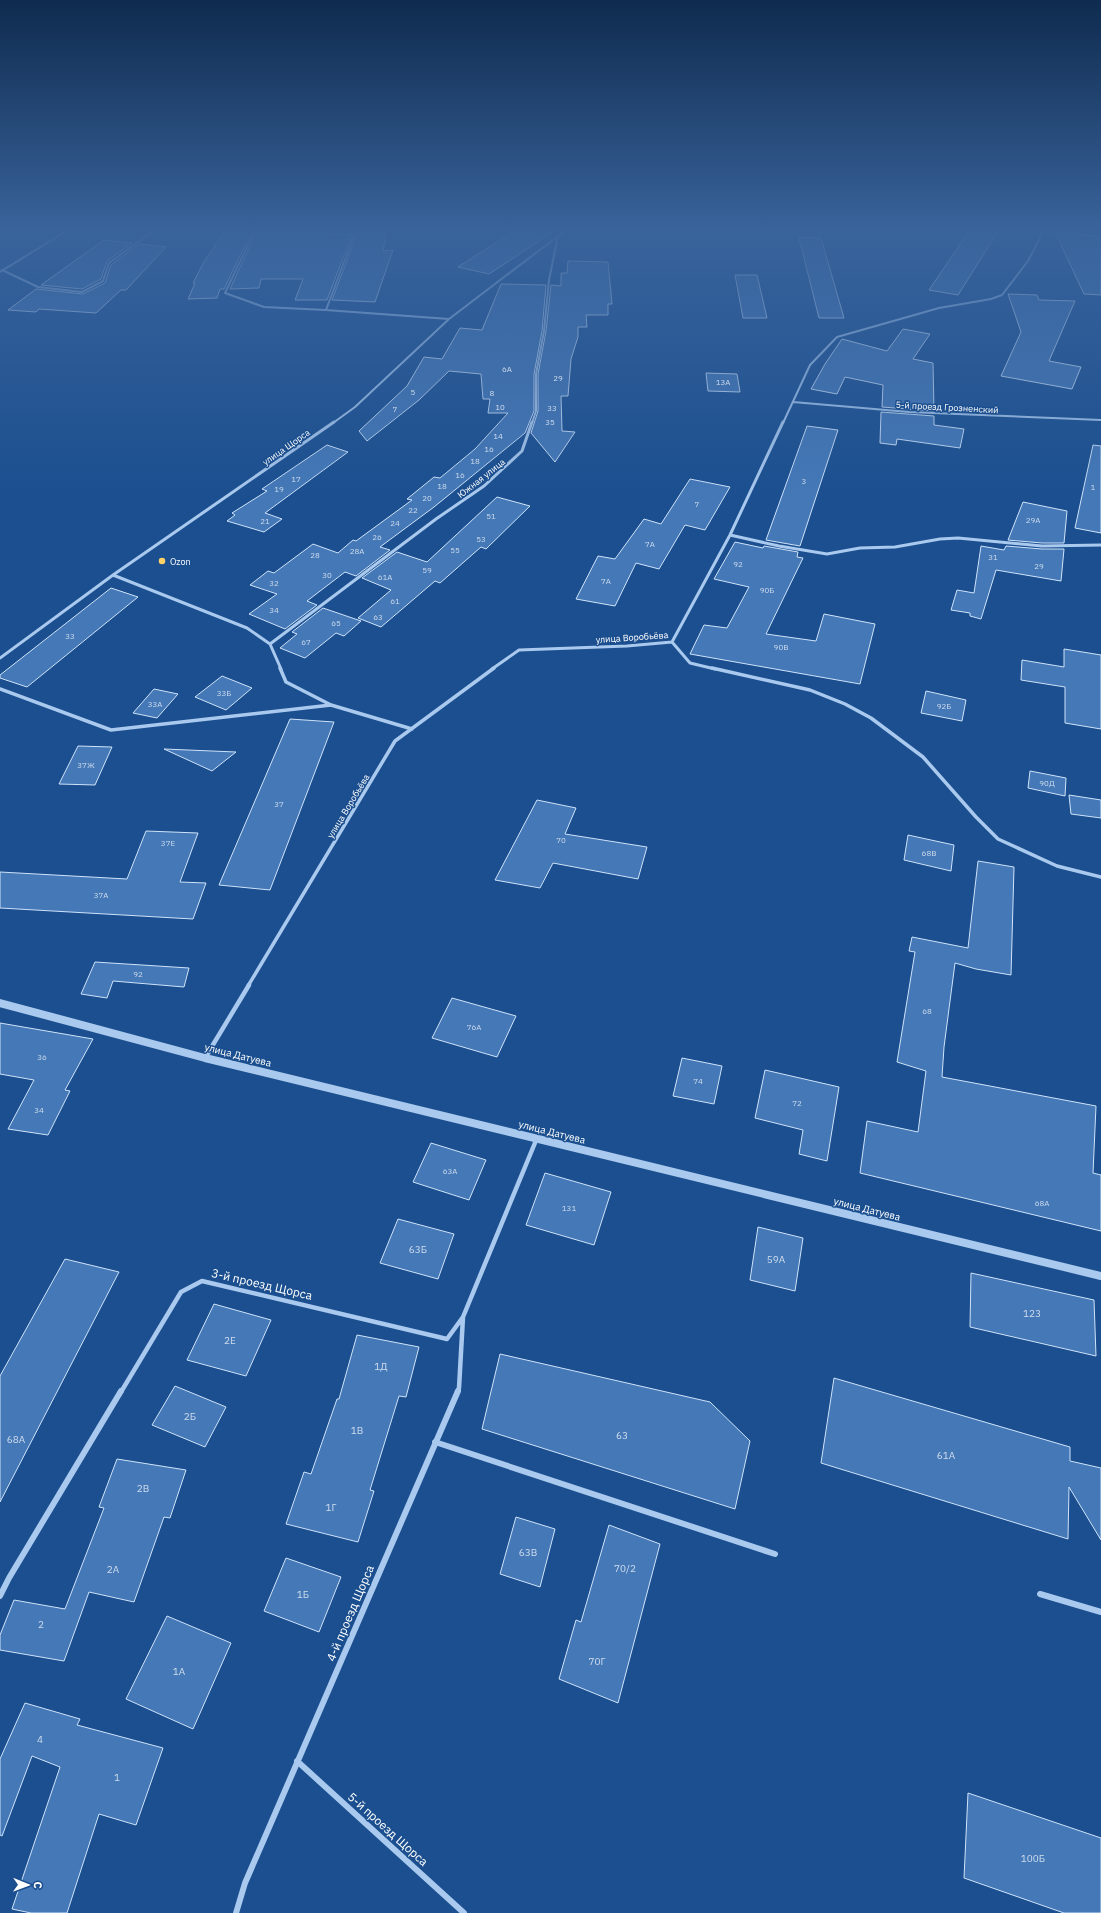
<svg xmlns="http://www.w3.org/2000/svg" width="1101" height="1913" viewBox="0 0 1101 1913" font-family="'IBM Plex Sans',sans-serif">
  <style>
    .building { fill: #4478b7; stroke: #cfe3fa }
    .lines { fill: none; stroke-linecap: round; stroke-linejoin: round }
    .minor-far4 { stroke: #a9c9ee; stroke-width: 2 }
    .minor-far3 { stroke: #a9c9ee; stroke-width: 3 }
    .minor-far2 { stroke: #a9c9ee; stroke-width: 3.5 }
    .minor-far1 { stroke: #a9c9ee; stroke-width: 4.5 }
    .minor { stroke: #a9c9ee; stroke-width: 6 }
    .tertiary { stroke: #a9c9ee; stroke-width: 8 }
    .poi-dot { fill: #ffd166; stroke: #1b4f8f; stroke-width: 1.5 }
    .labels { text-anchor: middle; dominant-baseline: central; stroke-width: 3; stroke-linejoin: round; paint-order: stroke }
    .number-label { font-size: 8px; fill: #d0dded }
    .far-street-label { font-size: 9px; fill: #fff; stroke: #1b4f8f }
    .far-poi-label { font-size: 9px; fill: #fff; stroke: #1b4f8f; text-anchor: start }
    .street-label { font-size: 10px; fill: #fff; stroke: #1b4f8f }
    .near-number-label { font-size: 10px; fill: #d0dded }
    .near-street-label { font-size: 12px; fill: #fff; stroke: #1b4f8f }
  </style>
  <rect width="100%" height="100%" fill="#1b4f8f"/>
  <!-- building -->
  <path class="building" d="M361 230H387L383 251 393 250 375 302 332 300 357 234H360Z
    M516 230H556L489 274 458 267Z
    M970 230H999L958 295 929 290Z
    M1054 230 1101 237V295L1084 294Z
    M224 233H251L224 289H220L217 298 188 299 195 283H193L205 260Z
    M256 233 352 234 327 300H295L303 279H261L259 288 230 289Z
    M799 238H821L844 318H819Z
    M104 240 132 243 107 261 101 279 82 289 41 285Z
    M139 244 166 247 126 290H121L96 313 39 309 36 312 8 310 36 289 83 294 105 283 111 265Z
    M568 261 608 262 612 304H608V315H586L587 327H578V337L571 359 568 396H561L562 431 575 432 555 462 531 433 538 411V374L546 331 551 285 561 286V273H567Z
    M735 275H757L767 318H743Z
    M501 284 546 285 542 331 534 374V411L525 433 434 507 380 547 390 550 356 576 345 572 307 601 317 605 285 629 249 614 277 594 250 585 268 571 274 573 313 544 338 553 353 540 356 541 412 500 407 499 434 477 440 478 475 449 508 413H488L490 399H483L481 374 449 371 419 400 367 441 359 431 407 386 424 357 442 359 460 328 482 330Z
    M1008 294 1037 295 1039 300 1075 301 1049 361 1081 367 1072 389 1001 376 1021 332Z
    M903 329 930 334 913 359 933 363 934 411 882 407 883 385 845 377 837 394 811 389 825 364 842 339 887 351Z
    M706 373 737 374 740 392 708 391Z
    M881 412 934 416V425L964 429 960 448 897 439 896 445 880 443Z
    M807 426 838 430 800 546 766 540Z
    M327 445 348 452 265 513 282 519 264 532 227 521 235 515 232 513 267 491 262 489Z
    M1093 445 1101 446V533L1075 528Z
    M690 479 730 487 705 530 685 525 659 569 636 563 615 606 576 599 598 556 615 559 644 519 661 524Z
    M497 497 530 506 486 549 481 547 440 583 435 581 381 627 358 618 391 590 362 578 397 552 427 562Z
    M1023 502 1067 511 1064 543H1042L1008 540Z
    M735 542 763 548 764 546 798 552 797 557 803 558 766 634 816 641 824 614 875 624 860 684 690 654 704 625 727 628 749 587 714 579Z
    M981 546 1004 550 1006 546 1042 549H1064L1061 581 996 570 981 619 970 616V613L951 610 957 590 974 593Z
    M111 588 138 597 27 687 0 678V675Z
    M323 608 361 621 344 636 336 633 305 658 280 648 297 634 292 632Z
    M1064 649 1101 655V729L1065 723V687L1021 680 1022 660 1064 667Z
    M222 676 252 688 226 710 195 697Z
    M154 689 178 694 157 718 133 713Z
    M926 691 966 700 962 721 921 713Z
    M290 719 334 722 270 890 219 885Z
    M78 746 112 747 95 785 59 784Z
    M164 749 236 752 212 771Z
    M1030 771 1066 778 1065 796 1028 788Z
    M1069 795 1101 800V818L1071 814Z
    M537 800 576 808 565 834 647 847 638 879 553 863 540 888 495 880Z
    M146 831 198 833 180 882 206 883 193 919 0 908V872L127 879Z
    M908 835 954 845 951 871 904 860Z
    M978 861 1014 867 1011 975 976 969 955 963 944 1047 942 1077 1096 1106 1093 1173 1101 1175V1231L860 1173 867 1121 918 1132 926 1071 897 1062 915 952 909 951 912 937 968 948Z
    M95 962 189 968 184 987 113 981 107 998 81 994Z
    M452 998 516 1016 497 1057 432 1038Z
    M0 1023 93 1039 65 1090 70 1091 48 1135 8 1129 34 1080 0 1074Z
    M682 1058 722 1066 714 1104 673 1096Z
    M765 1070 839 1087 827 1161 799 1154 803 1130 755 1118Z
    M431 1143 486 1160 469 1200 413 1182Z
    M545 1173 611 1192 594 1245 526 1225Z
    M398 1219 454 1234 438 1279 380 1263Z
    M758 1227 803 1238 795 1291 750 1280Z
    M65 1259 119 1272 0 1502V1376Z
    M971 1273 1094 1300 1096 1356 970 1327Z
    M214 1304 271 1320 246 1376 187 1360Z
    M357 1335 419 1347 406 1397 399 1396 370 1490 374 1491 358 1542 286 1524 304 1472 311 1474 337 1399H339Z
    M500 1354 710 1402 750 1441 735 1509 482 1429Z
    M834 1378 1070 1447V1461L1101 1468V1540L1069 1487 1068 1539 821 1463Z
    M175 1386 226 1407 205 1447 152 1425Z
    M117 1459 186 1470 170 1518 164 1517 134 1602 89 1592 64 1661 0 1650V1635L14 1600 65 1609 104 1508 99 1507Z
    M516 1517 555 1529 540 1587 500 1574Z
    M609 1525 660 1544 618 1703 559 1679 576 1620 581 1622Z
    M286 1558 341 1577 319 1632 264 1611Z
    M167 1616 231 1643 193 1729 126 1699Z
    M25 1703 80 1719 77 1725 163 1748 136 1825 99 1814 67 1913H31L12 1909 60 1767 32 1756 2 1836 0 1835V1759Z
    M968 1793 1101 1838V1913H1064L964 1878Z"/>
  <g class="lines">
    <!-- minor-far4 -->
    <path class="minor-far4" d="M255 230 225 293 264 307 326 310 356 230
      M2 270 38 287 82 292 103 281 109 263 154 230
      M0 272 68 230
      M326 310 449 319
      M793 402 909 412 1101 420
      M333 423 355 407 449 319 566 230
      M532 423 536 411V374L544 331 549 280 558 236
      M783 423 810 365 837 337 939 308 991 299 1002 295 1028 261 1044 230"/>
    <!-- minor-far3 -->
    <path class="minor-far3" d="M730 535 779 546 827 554 860 548 895 547 940 539 958 538 1042 546 1101 545
      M113 575 247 628 270 644 281 669
      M672 642 690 663 715 669
      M270 644 436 519 484 486 522 451 532 422
      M0 658 113 575 334 422
      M492 669 519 650 627 646 672 642 730 535 783 422"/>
    <!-- minor-far2 -->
    <path class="minor-far2" d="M280 668 286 682 331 705 412 729
      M712 668 810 690 845 704 871 718 923 757 976 817 998 839 1057 866 1101 877
      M0 689 111 730 331 705
      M248 986 395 741 494 668"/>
    <!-- minor-far1 -->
    <path class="minor-far1" d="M205 1058 249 985
      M121 1392 181 1292 202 1281 447 1339 463 1317 537 1138
      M457 1392 459 1388 463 1317"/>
    <!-- minor -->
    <path class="minor" d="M435 1442 775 1554
      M1040 1594 1101 1612
      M0 1596 9 1578 121 1391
      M297 1761 464 1913
      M236 1913 245 1883 458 1391"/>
    <!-- tertiary -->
    <path class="tertiary" d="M0 1003 205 1058 1101 1276"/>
  </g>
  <!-- sky -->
  <linearGradient id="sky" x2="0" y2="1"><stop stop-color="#0f2b4f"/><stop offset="0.46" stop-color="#39639b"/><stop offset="1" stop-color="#39639b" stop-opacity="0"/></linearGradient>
  <rect width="1101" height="497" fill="url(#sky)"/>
  <!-- markers -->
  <circle class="poi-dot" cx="162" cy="561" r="4"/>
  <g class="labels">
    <!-- number labels -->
    <g class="number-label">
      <text x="507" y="369">6А</text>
      <text x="558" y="378">29</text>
      <text x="723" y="382">13А</text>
      <text x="413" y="392">5</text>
      <text x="492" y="393">8</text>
      <text x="500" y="407">10</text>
      <text x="552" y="408">33</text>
      <text x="395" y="409">7</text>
      <text x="550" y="422">35</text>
      <text x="498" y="436">14</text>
      <text x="489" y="449">16</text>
      <text x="475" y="461">18</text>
      <text x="460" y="475">16</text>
      <text x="296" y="479">17</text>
      <text x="804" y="481">3</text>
      <text x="442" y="486">18</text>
      <text x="1093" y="487">1</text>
      <text x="279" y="489">19</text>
      <text x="427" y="498">20</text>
      <text x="697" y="504">7</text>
      <text x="413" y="510">22</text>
      <text x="491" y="516">51</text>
      <text x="1033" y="520">29А</text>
      <text x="265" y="521">21</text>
      <text x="395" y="523">24</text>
      <text x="377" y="537">26</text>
      <text x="481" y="539">53</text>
      <text x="650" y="544">7А</text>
      <text x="455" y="550">55</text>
      <text x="357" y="551">28А</text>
      <text x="315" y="555">28</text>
      <text x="993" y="557">31</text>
      <text x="738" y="564">92</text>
      <text x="1039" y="566">29</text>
      <text x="427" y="570">59</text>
      <text x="327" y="575">30</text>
      <text x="385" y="577">61А</text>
      <text x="606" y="581">7А</text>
      <text x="274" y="583">32</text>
      <text x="767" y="590">90Б</text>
      <text x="395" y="601">61</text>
      <text x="274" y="610">34</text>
      <text x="378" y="617">63</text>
      <text x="336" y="623">65</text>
      <text x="70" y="636">33</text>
      <text x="306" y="642">67</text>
      <text x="781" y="647">90В</text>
      <text x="224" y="693">33Б</text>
      <text x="155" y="704">33А</text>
      <text x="944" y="706">92Б</text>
      <text x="86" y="765">37Ж</text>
      <text x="1047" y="783">90Д</text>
      <text x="279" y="804">37</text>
      <text x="561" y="840">70</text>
      <text x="168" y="843">37Е</text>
      <text x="929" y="853">68В</text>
      <text x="101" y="895">37А</text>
      <text x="138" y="974">92</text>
      <text x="927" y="1011">68</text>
      <text x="474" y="1027">76А</text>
      <text x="42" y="1057">36</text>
      <text x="698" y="1081">74</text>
      <text x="797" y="1103">72</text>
      <text x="39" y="1110">34</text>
      <text x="450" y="1171">63А</text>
      <text x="1042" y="1203">68А</text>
      <text x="569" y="1208">131</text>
    </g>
    <!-- far-street labels -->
    <g class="far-street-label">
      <text transform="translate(947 407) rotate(3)">5-й проезд Грозненский</text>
      <text transform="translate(286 447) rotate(-35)">улица Щорса</text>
      <text transform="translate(481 478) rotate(-38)">Южная улица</text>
      <text transform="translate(632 637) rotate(-4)">улица Воробьёва</text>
      <text transform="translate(348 806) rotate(-59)">улица Воробьёва</text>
    </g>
    <!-- far-poi labels -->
    <g class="far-poi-label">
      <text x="170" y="561">Ozon</text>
    </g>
    <!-- street labels -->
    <g class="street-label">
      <text transform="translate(238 1055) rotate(14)">улица Датуева</text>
      <text transform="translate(552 1132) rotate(14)">улица Датуева</text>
      <text transform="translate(867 1209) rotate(14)">улица Датуева</text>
    </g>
    <!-- near-number labels -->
    <g class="near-number-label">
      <text x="418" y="1249">63Б</text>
      <text x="776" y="1259">59А</text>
      <text x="1032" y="1313">123</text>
      <text x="230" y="1340">2Е</text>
      <text x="381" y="1366">1Д</text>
      <text x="190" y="1416">2Б</text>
      <text x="357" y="1430">1В</text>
      <text x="622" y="1435">63</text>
      <text x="16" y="1439">68А</text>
      <text x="946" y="1455">61А</text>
      <text x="143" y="1488">2В</text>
      <text x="331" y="1507">1Г</text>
      <text x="528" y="1552">63В</text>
      <text x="625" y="1568">70/2</text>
      <text x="113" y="1569">2А</text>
      <text x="303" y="1594">1Б</text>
      <text x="41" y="1624">2</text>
      <text x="597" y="1661">70Г</text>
      <text x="179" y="1671">1А</text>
      <text x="40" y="1739">4</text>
      <text x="117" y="1777">1</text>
      <text x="1033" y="1858">100Б</text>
    </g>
    <!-- near-street labels -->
    <g class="near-street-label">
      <text transform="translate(262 1284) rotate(13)">3-й проезд Щорса</text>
      <text transform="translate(350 1613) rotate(-67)">4-й проезд Щорса</text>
      <text transform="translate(388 1829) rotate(42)">5-й проезд Щорса</text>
    </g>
  </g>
  <!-- north arrow -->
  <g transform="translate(28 1885) rotate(91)" stroke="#1b4f8f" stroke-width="3" paint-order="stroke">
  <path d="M0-3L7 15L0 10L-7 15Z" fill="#ffffff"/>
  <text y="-6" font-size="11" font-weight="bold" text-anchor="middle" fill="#ffffff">С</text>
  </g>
</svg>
